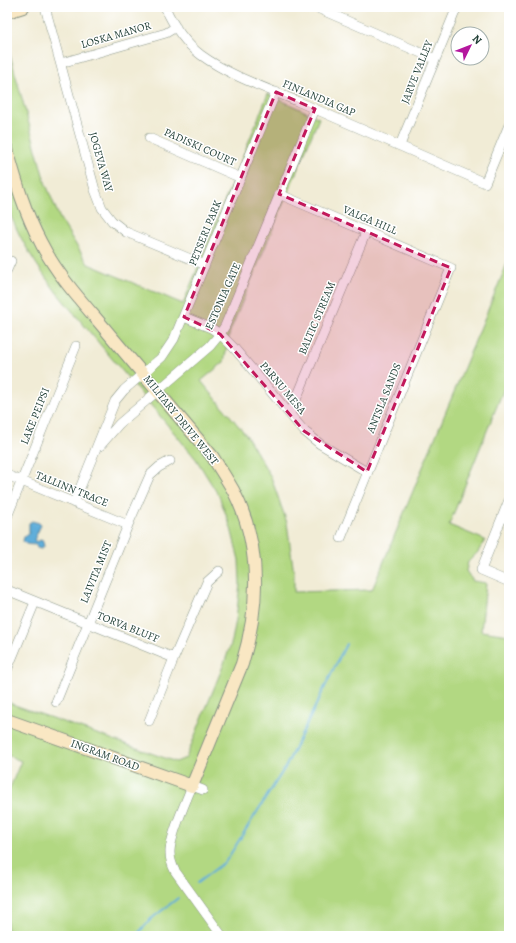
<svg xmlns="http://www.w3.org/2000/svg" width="516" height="943" viewBox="0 0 516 943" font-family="Alegreya,serif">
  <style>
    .green { fill: #b2d882; stroke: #688a5b }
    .water { fill: #60aeda; stroke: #407687 }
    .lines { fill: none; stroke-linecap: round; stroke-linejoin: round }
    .stream { stroke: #60aeda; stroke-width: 2 }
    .street-casing { stroke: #889485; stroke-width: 10 }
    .secondary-casing { stroke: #889485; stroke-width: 14 }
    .street { stroke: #fff; stroke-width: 9 }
    .secondary { stroke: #f9e7c3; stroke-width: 12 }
    .marked { fill: #c2185b; fill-opacity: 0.2; stroke: #c2185b; stroke-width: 3; stroke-dasharray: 8 5; stroke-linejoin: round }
    .labels { text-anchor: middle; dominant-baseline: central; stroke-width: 3; stroke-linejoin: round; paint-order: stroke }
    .street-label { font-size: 11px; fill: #1f3d34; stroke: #fff }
  </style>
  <rect width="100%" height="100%" fill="#fff"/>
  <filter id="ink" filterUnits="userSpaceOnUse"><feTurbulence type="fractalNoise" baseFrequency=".025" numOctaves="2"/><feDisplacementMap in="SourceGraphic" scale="8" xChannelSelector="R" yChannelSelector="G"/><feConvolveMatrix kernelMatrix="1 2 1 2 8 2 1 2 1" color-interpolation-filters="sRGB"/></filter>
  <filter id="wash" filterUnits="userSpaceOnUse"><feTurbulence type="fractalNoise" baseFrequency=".012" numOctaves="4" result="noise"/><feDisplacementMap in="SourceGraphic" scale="16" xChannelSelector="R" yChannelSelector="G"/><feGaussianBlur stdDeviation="0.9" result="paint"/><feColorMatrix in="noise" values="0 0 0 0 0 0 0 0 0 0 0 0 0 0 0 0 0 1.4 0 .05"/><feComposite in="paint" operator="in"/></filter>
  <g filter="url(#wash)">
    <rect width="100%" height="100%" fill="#f1ecd6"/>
    <!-- green -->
    <path class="green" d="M7 44 45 182 60 219 88 264 183 304 268 94 319 118 230 331 224 362 201 381 247 436 271 477 287 523 294 574V592L372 590 509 259V376L449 525 485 540 478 552 468 562 466 571 473 581 486 583 481 631 509 635V936H7V795L21 761 7 755V701L12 704 176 762 186 758 225 661 232 641 236 620 240 583 239 560 231 528 219 496 196 459 57 293C36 265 19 239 7 206Z"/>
    <!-- water -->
    <path class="water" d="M32 521 39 523 41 525 34 540 37 542 40 540 43 541 44 547 41 549 37 548 36 545C31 544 26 546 23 541L24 537 29 533V523Z"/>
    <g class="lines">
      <!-- stream -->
      <path class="stream" d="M197 883 226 861 286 766 346 644
        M136 936 151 919 178 898"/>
    </g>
  </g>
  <g filter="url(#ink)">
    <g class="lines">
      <!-- street casing -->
      <g class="street-casing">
        <path id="street" d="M45 7 95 190 102 208 112 221 126 232 205 265
          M165 7C173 25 185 43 201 55 230 76 266 88 299 102 361 129 423 156 485 183L509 125
          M315 7 435 59
          M61 63 166 33 176 27
          M149 138 241 178
          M400 145 457 7
          M279 194 451 268 341 538
          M7 270 11 261
          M184 317 211 328 220 334 234 348 304 431 320 444 367 472
          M290 414 366 232
          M100 446 119 424 210 346 220 334 225 326 315 109
          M7 475 128 525
          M509 500 481 570 509 582
          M74 503 115 401 124 390 162 357 174 339 276 92
          M7 517 76 346
          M7 590 174 658
          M7 670 35 602
          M56 702 128 525 150 475 159 467 170 461
          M149 721 174 658 207 582 219 571
          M203 790 192 786C186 801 169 839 170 853 170 860 172 865 175 871L222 936"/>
      </g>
      <!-- secondary casing -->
      <g class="secondary-casing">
        <path id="secondary" d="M7 12 23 7
          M7 149C16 182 25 213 41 243 58 277 86 306 110 335 144 375 178 416 212 456 219 467 226 478 233 490 262 546 260 605 242 664L192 786 7 720"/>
      </g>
      <!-- street -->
      <use href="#street" class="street"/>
      <!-- secondary -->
      <use href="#secondary" class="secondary"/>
    </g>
  </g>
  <!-- marked area -->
  <path class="marked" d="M276 92 315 109 279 194 451 268 367 472 304 431 220 334 184 317Z"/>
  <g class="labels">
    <!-- street labels -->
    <g class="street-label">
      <text transform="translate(116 35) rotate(-16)">LOSKA MANOR</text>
      <text transform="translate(417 72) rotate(-68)">JARVE VALLEY</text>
      <text transform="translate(319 98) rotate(23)">FINLANDIA GAP</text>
      <text transform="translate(200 147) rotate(24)">PADISKI COURT</text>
      <text transform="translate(101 162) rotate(74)">JOGEVA WAY</text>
      <text transform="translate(370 220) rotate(23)">VALGA HILL</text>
      <text transform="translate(205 233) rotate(-68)">PETSERI PARK</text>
      <text transform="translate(223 296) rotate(-66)">ESTONIA GATE</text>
      <text transform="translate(317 318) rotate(-67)">BALTIC STREAM</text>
      <text transform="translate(283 388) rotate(50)">PARNU MESA</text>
      <text transform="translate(384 398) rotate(-68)">ANTSLA SANDS</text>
      <text transform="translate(35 416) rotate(-68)">LAKE PEIPSI</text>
      <text transform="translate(181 420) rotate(51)">MILITARY DRIVE WEST</text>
      <text transform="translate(72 489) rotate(22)">TALLINN TRACE</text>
      <text transform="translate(96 572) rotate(-68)">LAIVITA MIST</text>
      <text transform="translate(128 627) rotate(22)">TORVA BLUFF</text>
      <text transform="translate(105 755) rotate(20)">INGRAM ROAD</text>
    </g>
  </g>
  <!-- margin -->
  <rect width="516" height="943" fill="none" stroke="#fff" stroke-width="24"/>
  <!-- north arrow -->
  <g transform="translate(470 46) rotate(47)"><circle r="19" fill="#ffffff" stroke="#a5b1ae"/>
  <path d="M0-3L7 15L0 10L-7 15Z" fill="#b5179e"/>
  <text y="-6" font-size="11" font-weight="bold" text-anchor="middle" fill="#1f3d34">N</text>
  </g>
</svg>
